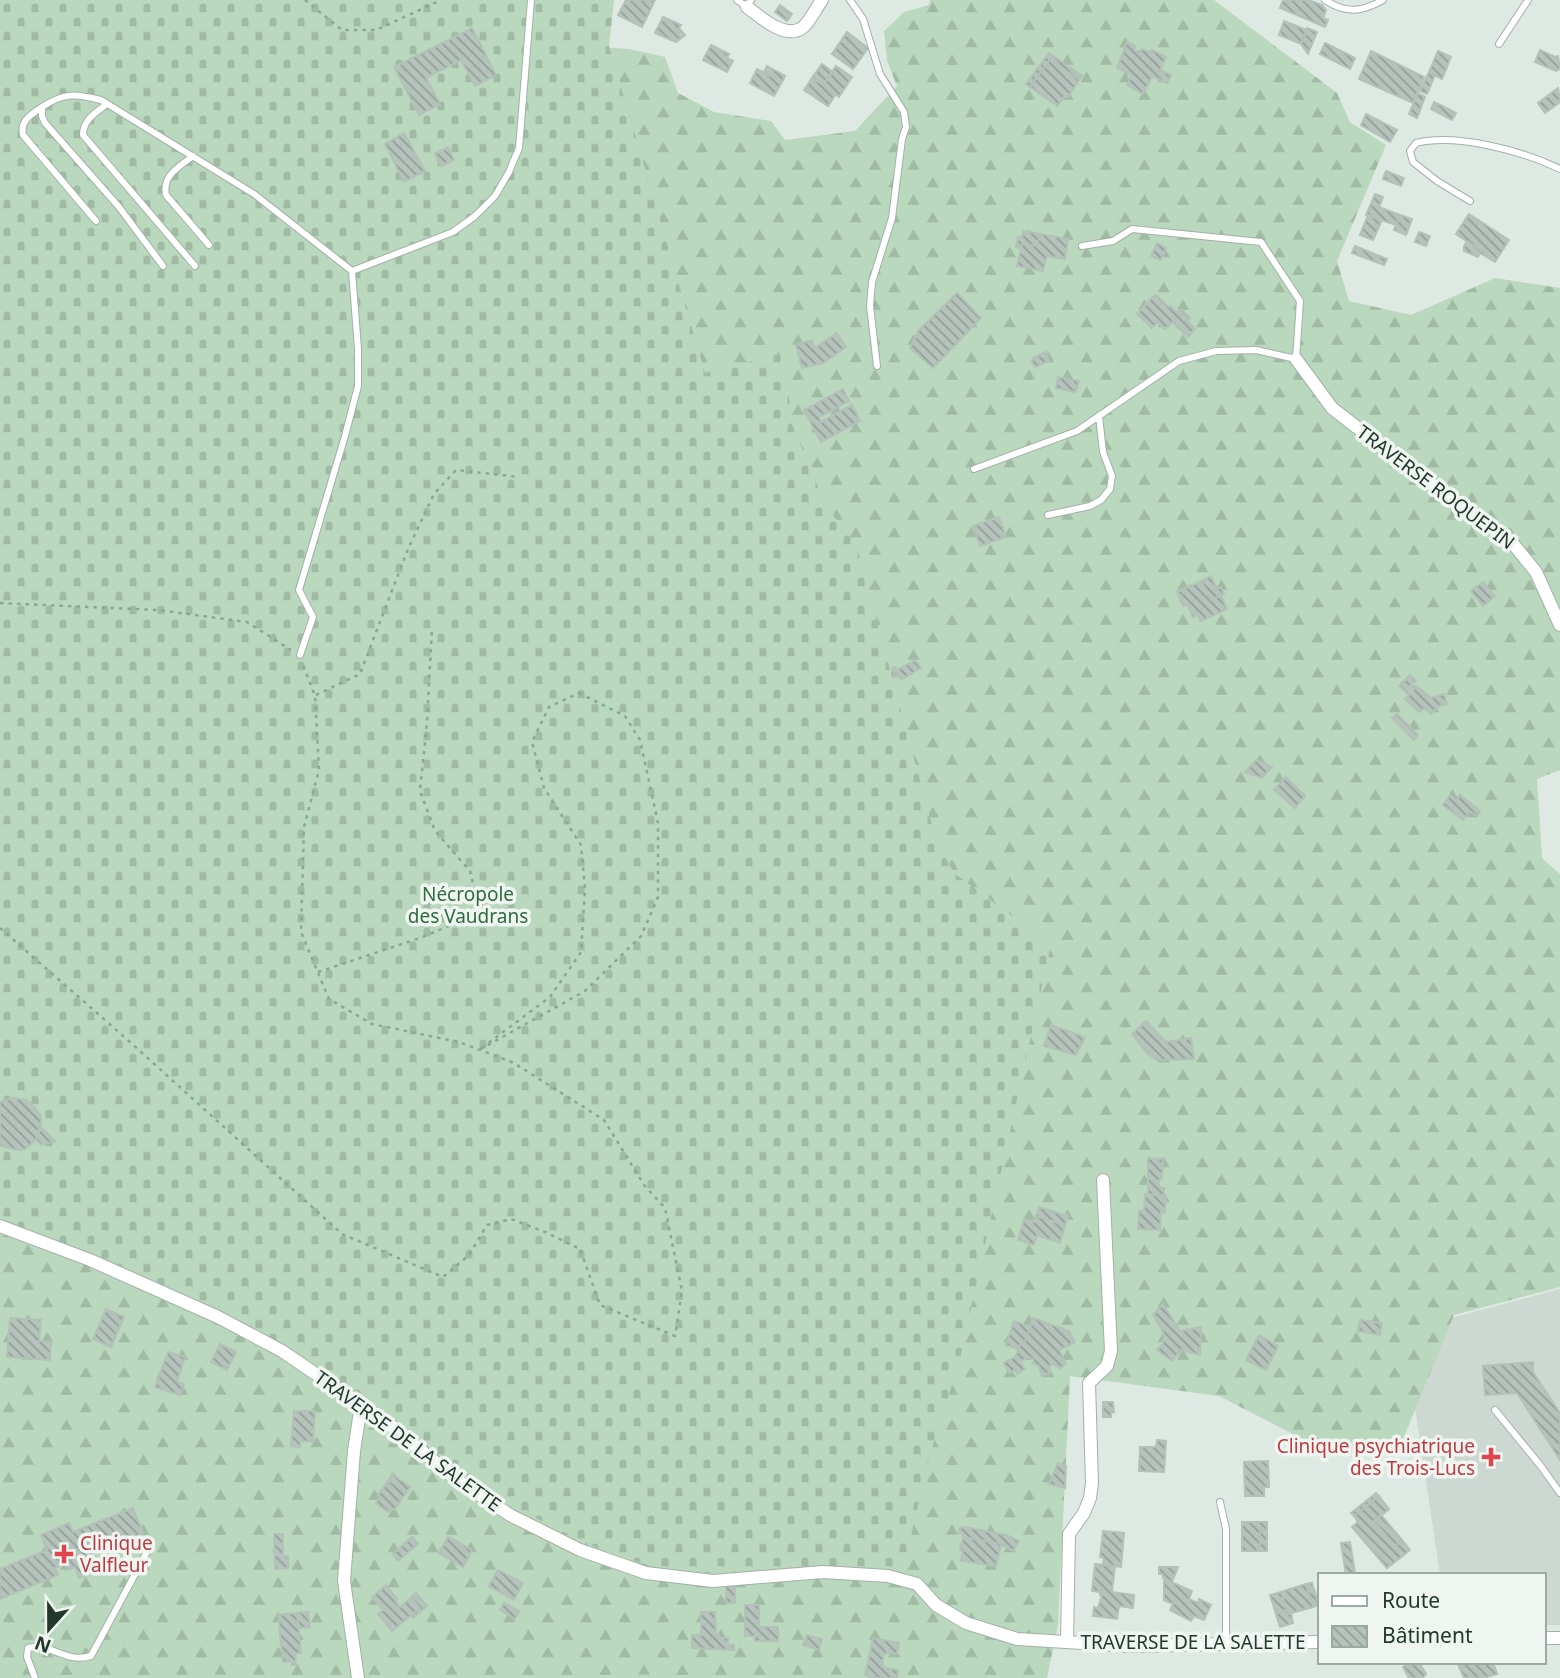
<svg xmlns="http://www.w3.org/2000/svg" width="1560" height="1678" viewBox="0 0 1560 1678" font-family="'Noto Sans',sans-serif">
  <style>
    .built { fill: #ced8d2 }
    .forest { fill: url(#forest-firs) }
    .cemetery { fill: url(#cemetery-stones) }
    .building { fill: url(#building-back-hatch); stroke: #b2c2b9; stroke-width: 2 }
    .lines { fill: none; stroke-linecap: round; stroke-linejoin: round }
    .service-casing { stroke: #a3b0a9; stroke-width: 8 }
    .minor-casing { stroke: #a3b0a9; stroke-width: 14 }
    .path { stroke: #83aa97; stroke-width: 2.5; stroke-dasharray: 3.5 5; stroke-linecap: butt }
    .service { stroke: #fff; stroke-width: 6 }
    .minor { stroke: #fff; stroke-width: 12 }
    .health-dot { fill: #e0444e; stroke: #eff6f2; stroke-width: 2.5 }
    .labels { text-anchor: middle; dominant-baseline: central; stroke-width: 7; stroke-linejoin: round; paint-order: stroke }
    .street-label { font-size: 19px; fill: #22372e; stroke: #eff6f2 }
    .park-label { font-size: 19px; fill: #306a3e; stroke: #eff6f2 }
    .health-label { font-size: 19px; fill: #be3a42; stroke: #eff6f2; text-anchor: end }
  </style>
  <defs>
    <pattern id="forest-firs" width="22" height="20" patternUnits="userSpaceOnUse" patternTransform="scale(1.75)"><rect width="22" height="20" fill="#bad8bd"/><path d="M5 1l3.5 6h-7zM16 11l3.5 6h-7z" fill="#a0baa3"/></pattern>
    <pattern id="cemetery-stones" width="16" height="16" patternUnits="userSpaceOnUse" patternTransform="scale(1.75)"><rect width="16" height="16" fill="#bad8bd"/><path d="M2 7V4a2 2 0 0 1 4 0v3zM10 15v-3a2 2 0 0 1 4 0v3z" fill="#a0baa3"/></pattern>
    <pattern id="building-back-hatch" width="6" height="6" patternUnits="userSpaceOnUse" patternTransform="scale(1.75)"><rect width="6" height="6" fill="#b5c3bc"/><path d="M-1 5l2 2M0 0l6 6M5-1l2 2" fill="none" stroke="#939f99"/></pattern>
  </defs>
  <rect width="100%" height="100%" fill="#dfe9e3"/>
  <!-- built -->
  <path class="built" d="M1560 1289V1625H1544V1575H1440L1405 1340 1454 1317Z"/>
  <!-- forest -->
  <path class="forest" d="M930 0H1214L1337 93 1350 122 1386 145 1337 261 1349 301 1411 315 1495 278 1560 288V770L1537 779 1542 858 1560 874V1287L1454 1315 1399 1449 1332 1454 1219 1396 1070 1376 1058 1625 1047 1678H0V746L544 43 629 49 665 57 678 93 714 112 771 121 785 140 855 131 897 86 887 61 884 31 904 12 929 5Z"/>
  <!-- cemetery -->
  <path class="cemetery" d="M0 0H614L609 46 705 373 784 353 792 424 826 507 856 544 936 840 954 873 1051 945 959 1363 931 1451 903 1570 789 1569 718 1574 664 1569 611 1555 505 1503 463 1475 394 1419 320 1370 249 1327 224 1314 214 1300 203 1303 129 1270 0 1220Z"/>
  <!-- building -->
  <path class="building" d="M626 0H655L642 27 618 15Z
    M1283 0H1309L1322 5 1326 10 1323 18 1328 20 1325 27 1280 8Z
    M780 5 792 14 787 21 775 12Z
    M663 17 681 25 679 28 685 35 676 42 655 33Z
    M1284 21 1307 30 1301 44 1279 35Z
    M472 28 496 75 475 86 461 60 426 78 440 104 419 115 394 67Z
    M1307 28 1317 32 1308 54 1301 44Z
    M847 32 868 48 853 69 832 54Z
    M1127 42 1135 46 1134 50 1140 52 1142 49 1151 53 1152 50 1166 57 1160 70 1171 75 1167 83 1152 76 1143 94 1127 85 1132 75 1117 68Z
    M1325 43 1355 58 1350 69 1320 54Z
    M711 45 729 54 727 58 733 61 727 72 703 60Z
    M1540 50 1555 57 1558 56 1560 69 1556 71 1535 62Z
    M1371 51 1424 77 1413 103 1359 79Z
    M1438 51 1451 57 1442 79 1429 72Z
    M1049 53 1082 76 1079 80 1050 59 1030 87 1026 84Z
    M1050 59 1079 80 1068 97 1065 96 1057 106 1030 87Z
    M822 64 833 72 823 85 812 78Z
    M767 66 785 76 782 82 764 72Z
    M836 66 852 77 839 97 836 94 828 106 804 90 812 78 823 85Z
    M757 69 782 82 774 96 750 83Z
    M1429 72 1435 75 1427 94 1420 91Z
    M1558 88 1560 102 1545 113 1538 103Z
    M1418 93 1425 97 1417 118 1409 114Z
    M1434 102 1456 113 1452 120 1431 109Z
    M1366 114 1397 130 1390 142 1361 125Z
    M404 133 425 171 404 182 385 144Z
    M448 147 454 160 441 166 435 154Z
    M1386 171 1404 178 1401 186 1383 179Z
    M1375 194 1383 197 1379 207 1400 215 1396 225 1366 215Z
    M1469 214 1509 240 1495 262 1480 253 1481 251 1456 234Z
    M1368 215 1382 220 1373 240 1360 235Z
    M1400 215 1412 219 1406 235 1394 230Z
    M1024 231 1040 234 1037 246 1022 244 1021 249 1016 247 1018 237H1022Z
    M1419 232 1430 236 1426 246 1415 242Z
    M1040 234 1068 239 1065 259 1047 256 1043 271 1017 266 1022 244 1037 246Z
    M1467 241 1481 251 1478 257 1464 251V246Z
    M1157 243 1166 248 1161 260 1151 256Z
    M1355 246 1387 259 1384 265 1352 253Z
    M957 293 981 318 933 368 910 348 918 331Z
    M1156 295 1169 307 1171 306 1177 313 1181 309 1190 318 1187 321 1195 329 1188 337 1172 322 1165 329 1158 322 1152 328 1137 314 1151 298Z
    M837 333 846 347 823 363 802 368 796 345 812 340 814 347 818 346Z
    M1046 352 1049 361 1035 367 1032 362 1033 358Z
    M1058 377 1079 381 1075 392 1056 388Z
    M843 389 849 401 819 417 821 422 852 405 860 421 821 442 804 410Z
    M999 517 1006 537 980 546 973 526Z
    M1211 576 1217 589 1221 587 1224 594 1211 600 1201 581Z
    M1201 581 1211 600 1221 595 1227 609 1201 621 1198 615 1193 617 1187 604 1183 606 1177 592Z
    M1483 582 1495 596 1483 606 1471 591Z
    M915 660 921 668 901 680 898 675 895 677 892 668 895 667 897 670Z
    M1410 675 1416 681 1410 686 1413 690 1417 686 1431 698 1444 694 1447 704 1439 706 1431 714 1425 708 1419 712 1405 699 1409 695 1399 686Z
    M1397 714 1418 735 1414 740 1392 718Z
    M1256 760 1272 767 1262 778 1245 772Z
    M1286 777 1305 796 1295 808 1274 790Z
    M1450 795 1456 801 1460 795 1480 811 1477 816 1470 811 1463 820 1443 805Z
    M1146 1021 1166 1042 1191 1038 1194 1059 1157 1060 1148 1054 1132 1034Z
    M1051 1025 1085 1037 1076 1055 1044 1046Z
    M12 1098 26 1100 32 1104 40 1115 41 1122 36 1140 25 1149 18 1150 0 1146V1102Z
    M41 1127 55 1141 42 1145 36 1140Z
    M1148 1158 1163 1159 1162 1179 1159 1180V1187L1164 1188V1196L1148 1195Z
    M1145 1194 1166 1196 1165 1213H1161L1160 1230 1138 1229 1139 1211H1144Z
    M1039 1207 1068 1216 1065 1225 1036 1216Z
    M1036 1216 1065 1225 1060 1243 1037 1235 1034 1245 1018 1240 1024 1219 1034 1222Z
    M1163 1304 1180 1331 1201 1327 1200 1355 1181 1350 1172 1361 1157 1350 1163 1344 1164 1334 1153 1315Z
    M106 1309 124 1317 111 1347 93 1339Z
    M10 1318 41 1320 39 1341 51 1342 50 1360 7 1357Z
    M1033 1318 1069 1331 1075 1342 1059 1350 1066 1364 1060 1368 1053 1364 1049 1366 1051 1372 1042 1376 1039 1366 1033 1363 1034 1360 1028 1357 1020 1362 1025 1369 1017 1374 1015 1370 1009 1373 1004 1363 1016 1356 1021 1342H1025Z
    M1360 1320 1382 1323 1380 1335 1358 1331Z
    M1014 1321 1030 1327 1025 1342H1021L1018 1349 1006 1345Z
    M1259 1335 1278 1346 1266 1370 1246 1360Z
    M220 1344 236 1352 227 1370 211 1362Z
    M168 1352 185 1357 177 1382 184 1384 180 1395 155 1387Z
    M1533 1362V1372L1560 1413V1460L1517 1393 1485 1395 1483 1366Z
    M1103 1402H1113L1114 1412 1111 1413V1417H1103Z
    M294 1411H315L313 1442 301 1441 300 1447 291 1446Z
    M1157 1440 1166 1441 1164 1472 1139 1471 1140 1447H1156Z
    M1268 1461 1269 1487H1264V1496H1245L1244 1462Z
    M1058 1463 1066 1466 1065 1488 1049 1484Z
    M392 1474 410 1487 406 1493 389 1480Z
    M389 1480 406 1493 394 1510 391 1509 388 1512 376 1503 380 1497 378 1495Z
    M1376 1493 1379 1496 1354 1516 1351 1513Z
    M1379 1496 1389 1509 1374 1521 1395 1546 1402 1540 1410 1550 1387 1568 1352 1527 1358 1522 1354 1516Z
    M133 1508 143 1533 81 1558 88 1574 79 1578 75 1567 67 1570 65 1564 55 1568 58 1575 0 1599V1569L47 1550 41 1535 69 1523 73 1532Z
    M1381 1515 1402 1540 1395 1546 1374 1521Z
    M1242 1522H1267V1530L1260 1531V1551H1242Z
    M965 1527 1006 1535 1019 1541 1013 1551 1001 1544 963 1537V1534L959 1533 960 1528Z
    M1267 1530V1551H1260V1531Z
    M1103 1531 1124 1533 1121 1567 1103 1565 1104 1558 1100 1557Z
    M274 1534H283V1556H288V1568L275 1569Z
    M412 1537 418 1544 398 1561 393 1554Z
    M448 1537 472 1550 463 1567 439 1553Z
    M963 1537 1001 1544 996 1566 961 1561 963 1551 960 1550Z
    M1350 1542 1355 1573 1346 1575 1341 1543Z
    M1095 1564 1115 1566 1112 1592 1134 1595 1133 1608 1119 1606 1117 1619 1093 1616 1094 1607 1098 1608 1102 1595H1100V1592L1092 1591Z
    M1159 1567H1178L1172 1582 1163 1578V1574H1159Z
    M498 1570 523 1583 514 1600 489 1586Z
    M1164 1579 1192 1591 1189 1599 1198 1603 1199 1599 1211 1605 1204 1620 1194 1616 1191 1621 1170 1610 1173 1604 1164 1600Z
    M1312 1583 1319 1605 1313 1607 1306 1584Z
    M1306 1584 1313 1607 1288 1614 1281 1592Z
    M386 1585 397 1599 395 1601 400 1607 411 1598 420 1608 392 1631 378 1614 383 1610 372 1597Z
    M726 1585H735V1603H726Z
    M1281 1592 1287 1610 1276 1614 1270 1595Z
    M416 1593 427 1606 413 1618 411 1616 420 1608 411 1598Z
    M504 1603 519 1611 515 1619 500 1610Z
    M745 1605H759V1627H778V1641H755V1636H745Z
    M1287 1610 1288 1614 1291 1613 1293 1623 1280 1627 1276 1614Z
    M308 1612 310 1627 299 1628 297 1613Z
    M701 1612H715L716 1635H719V1638H728V1645H734V1650L692 1648V1635H701Z
    M297 1613 301 1653 295 1654 296 1665H292V1661L283 1662 278 1615Z
    M807 1635 822 1639 819 1650 803 1645Z
    M873 1638 899 1643 897 1654 884 1653 882 1667 898 1670 897 1678H869V1676L865 1675Z
    M1412 1662H1419L1426 1674 1423 1678H1409L1403 1667Z
    M1457 1662 1468 1664 1493 1662 1497 1674 1483 1678H1464Z"/>
  <g class="lines">
    <!-- service casing -->
    <g class="service-casing">
      <path id="service" d="M737 0 747 7 751 0
        M850 0 863 19 880 74 904 112 906 127 902 139 892 218 872 282 870 306 877 366
        M1325 0C1346 14 1362 12 1383 0
        M1499 44 1528 0
        M107 104C96 112 83 120 83 135L195 266
        M42 107C31 115 20 120 23 135L96 221
        M193 156C179 167 162 175 166 195L209 245
        M1470 201 1437 181 1413 162 1410 151 1416 143C1456 133 1523 151 1560 169
        M163 266 119 207 45 123 42 116V107C65 92 76 94 101 100L254 194 352 271
        M974 469 1077 431 1179 361 1216 351 1256 350 1296 359 1300 301 1261 242 1132 229 1113 241 1082 246
        M1048 515 1090 506 1101 500 1110 489 1112 476 1103 452 1099 416
        M300 655 313 617 299 590 345 436 358 386V349L352 271 453 232 475 216 495 196 509 172 519 148 531 0
        M1495 1410 1540 1465 1560 1493
        M1220 1502 1226 1529V1644
        M35 1678 27 1657 28 1648C52 1642 64 1664 91 1656L148 1550"/>
    </g>
    <!-- minor casing -->
    <g class="minor-casing">
      <path id="minor" d="M747 7C759 16 785 40 802 28 810 22 816 8 822 0
        M1296 359 1332 408 1410 469 1499 531 1514 545 1536 572 1560 625
        M0 1226 90 1260 218 1317 282 1351 389 1424 458 1481 510 1515 580 1550 646 1573 713 1581 823 1572 888 1576 917 1584 936 1605 966 1623 1017 1639 1131 1646 1320 1642
        M1544 1638H1560
        M1067 1642 1069 1534 1084 1513 1090 1498 1092 1483 1089 1383 1107 1366 1111 1351 1103 1180
        M358 1678 344 1581 354 1451 361 1405"/>
    </g>
    <!-- path -->
    <path class="path" d="M305 0 342 30H376L441 0
      M0 603 158 610 247 622 291 650
      M579 693 625 716 640 740 658 823V897L641 936 585 991 479 1050 550 997 581 952 585 889 581 845 544 788 532 742 549 707Z
      M316 695 360 674 408 549 434 494 456 470 519 477
      M0 928 130 1042 342 1234 443 1277 469 1255 487 1225 511 1219 545 1232 580 1249 600 1305 675 1336 682 1291 665 1208 644 1185 604 1120 514 1063 459 1042 372 1024 329 999 301 932 304 827 319 770 315 696 303 665
      M318 972 420 938 480 913 470 871 435 831 420 791 427 722 432 628"/>
    <!-- service -->
    <use href="#service" class="service"/>
    <!-- minor -->
    <use href="#minor" class="minor"/>
  </g>
  <!-- markers -->
  <g class="health-dot">
    <path d="M1487.5 1446.5h7v7h7v7h-7v7h-7v-7h-7v-7h7z"/>
    <path d="M60.5 1543.5h7v7h7v7h-7v7h-7v-7h-7v-7h7z"/>
  </g>
  <g class="labels">
    <!-- street labels -->
    <g class="street-label">
      <text transform="translate(1436 487) rotate(37)">TRAVERSE ROQUEPIN</text>
      <text transform="translate(408 1441) rotate(36)">TRAVERSE DE LA SALETTE</text>
      <text x="1193" y="1642">TRAVERSE DE LA SALETTE</text>
    </g>
    <!-- park labels -->
    <g class="park-label">
      <text x="468" y="894">Nécropole<tspan x="468" dy="22">des Vaudrans</tspan></text>
    </g>
    <!-- health labels -->
    <g class="health-label">
      <text x="1475" y="1446">Clinique psychiatrique<tspan x="1475" dy="22">des Trois-Lucs</tspan></text>
      <text x="80" y="1543" text-anchor="start">Clinique<tspan x="80" dy="22">Valfleur</tspan></text>
    </g>
  </g>
  <!-- legend -->
  <rect x="1318" y="1573" width="228" height="91" fill="#eff6f2" stroke="#9daaa4" stroke-width="2"/>
  <rect x="1332" y="1596" width="35" height="10" fill="#ffffff" stroke="#9daaa4" stroke-width="2"/>
  <text x="1382" y="1608" font-size="21" fill="#22372e">Route</text>
  <rect x="1332" y="1626" width="35" height="21" fill="url(#building-back-hatch)" stroke="#9daaa4" stroke-width="2"/>
  <text x="1382" y="1643" font-size="21" fill="#22372e">Bâtiment</text>
  <!-- north arrow -->
  <g transform="translate(49 1629) rotate(201)" stroke="#eff6f2" stroke-width="5" paint-order="stroke">
  <path d="M0-5L12 26L0 18L-12 26Z" fill="#22372e"/>
  <text y="-10" font-size="19" font-weight="bold" text-anchor="middle" fill="#22372e">N</text>
  </g>
</svg>
